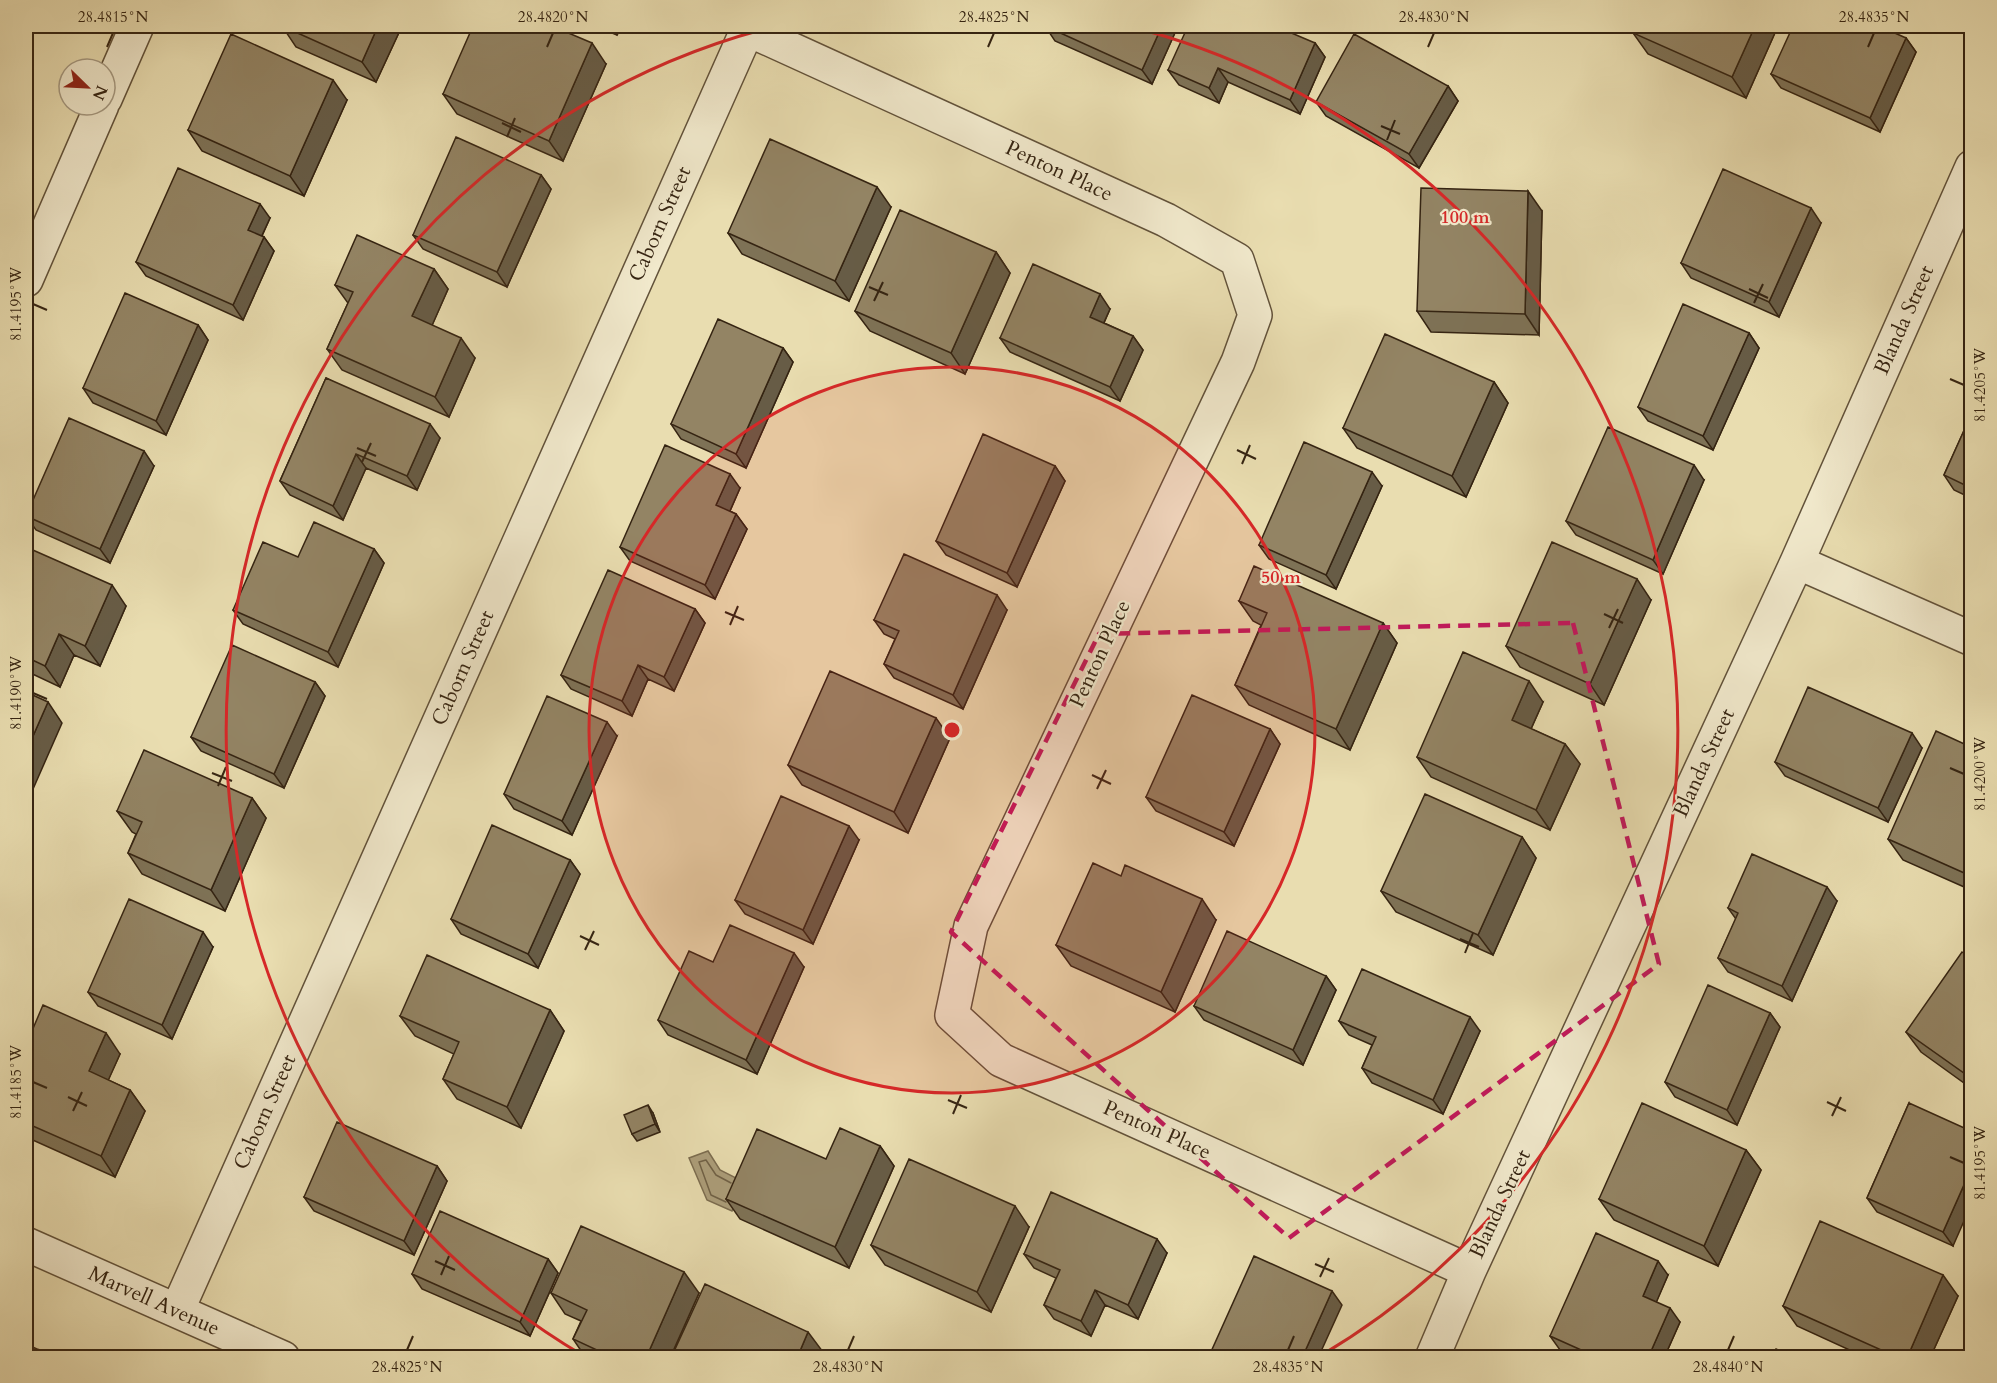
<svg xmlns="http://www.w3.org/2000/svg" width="1997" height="1383" viewBox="0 0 1997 1383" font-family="Cardo,serif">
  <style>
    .water { fill: #ac9e7a; stroke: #7c6d50; stroke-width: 1.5 }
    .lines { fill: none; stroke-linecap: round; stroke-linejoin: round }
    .shore { stroke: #706146; stroke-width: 1.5 }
    .minor-casing { stroke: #62523a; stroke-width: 36 }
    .minor { stroke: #f1e9cc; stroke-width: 33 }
    .wall { fill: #7e7256; stroke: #352412; stroke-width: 1.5 }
    .shaded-wall { fill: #675c46; stroke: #352412; stroke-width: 1.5 }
    .building { fill: #938464; stroke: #352412; stroke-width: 1.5 }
    .marked { fill: none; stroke: #c2185b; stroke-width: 4.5; stroke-dasharray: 12 8; stroke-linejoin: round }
    .ticks { fill: none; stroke: #352412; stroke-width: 2 }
    .ring { fill: none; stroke: #d62828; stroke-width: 3 }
    .labels { text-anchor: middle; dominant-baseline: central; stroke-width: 4.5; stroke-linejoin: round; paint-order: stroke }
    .street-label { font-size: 21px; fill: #352412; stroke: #f1e9cc }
    .centre { fill: #d62828; stroke: #f1e9cc; stroke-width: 3 }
    .ring-label { font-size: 18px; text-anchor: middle; font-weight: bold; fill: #d62828; stroke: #f1e9cc; stroke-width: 4.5; stroke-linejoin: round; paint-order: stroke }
    .neatline { fill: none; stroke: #352412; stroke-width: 2 }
    .ticks-label { font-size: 15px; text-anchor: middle; fill: #352412 }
  </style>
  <rect width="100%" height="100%" fill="#e9ddb0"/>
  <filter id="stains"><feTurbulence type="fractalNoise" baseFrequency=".00333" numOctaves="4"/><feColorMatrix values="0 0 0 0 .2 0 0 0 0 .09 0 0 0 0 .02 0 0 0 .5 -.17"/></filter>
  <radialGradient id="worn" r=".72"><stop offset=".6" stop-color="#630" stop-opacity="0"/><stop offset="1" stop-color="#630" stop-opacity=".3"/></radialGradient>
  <!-- water -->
  <path class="water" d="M708 1151 720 1170 744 1182 732 1211 707 1200 689 1158Z"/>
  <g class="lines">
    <!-- shore -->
    <path class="shore" d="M726 1202 711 1195 699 1162 706 1160 716 1175 731 1183"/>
    <!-- minor casing -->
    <g class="minor-casing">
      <path id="minor" d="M747 29 1166 220 1237 260 1255 315 1238 362 971 926 952 1015 1001 1060 1469 1271
        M105 99 137 26
        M26 280 102 105
        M1797 562 1972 639
        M26 1244 283 1358
        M177 1311 749 26
        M1432 1358 1469 1271 1797 562 1972 167"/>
    </g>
    <!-- minor -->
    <use href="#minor" class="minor"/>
  </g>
  <!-- wall -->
  <path class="wall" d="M282 26H402L376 82 296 47Z
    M595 26H622L617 35Z
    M1045 26H1178L1152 84 1055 41Z
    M1778 26 1746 98 1648 54 1633 33Z
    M1906 38 1916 52 1880 132 1781 88 1771 74Z
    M1315 43 1325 57 1300 114 1228 82 1219 103 1179 85 1168 70Z
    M606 64 563 161 457 114 443 94Z
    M1448 86 1458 101 1419 168 1326 116 1316 102Z
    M347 100 304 196 202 151 188 130Z
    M541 175 551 189 507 287 423 249 413 235Z
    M891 207 849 301 742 254 728 233Z
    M1542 211 1539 335 1431 332 1417 311Z
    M270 218 262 236 264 237 274 251 243 320 146 276 136 262Z
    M1821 223 1779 317 1691 278 1681 263Z
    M996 252 1010 273 965 374 870 331 855 311Z
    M434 269 448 289 432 325 475 358 449 417 342 370 327 349 348 303 335 285Z
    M1110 309 1104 323 1133 336 1143 350 1120 401 1010 352 1000 338Z
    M198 325 208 340 166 435 93 403 83 388Z
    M1749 333 1759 348 1713 450 1648 421 1638 407Z
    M783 348 793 362 746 468 681 439 671 424Z
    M326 378 440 438 417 490 366 468 343 520 290 495 280 481Z
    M1494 382 1508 403 1466 497 1357 448 1343 428Z
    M1971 415V498L1954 490 1944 475Z
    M154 466 110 563 36 530 26 516Z
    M1055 466 1065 481 1017 587 946 555 936 541Z
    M1704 480 1663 574 1576 535 1566 521Z
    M1382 486 1336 589 1269 559 1259 545Z
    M740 488 730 511 736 514 747 529 715 599 630 561 620 547Z
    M26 547 126 606 100 666 74 655 60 687 26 671Z
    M374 549 384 563 338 667 243 624 233 610Z
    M1651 600 1604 705 1520 667 1506 646Z
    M1239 601 1383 623 1397 643 1350 750 1249 705 1235 685 1261 625 1253 621Z
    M695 609 705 623 674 691 648 679 632 716 571 689 561 675Z
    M1007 610 963 709 894 678 884 664 895 639 884 634 874 620Z
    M315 682 325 696 284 788 201 751 191 737Z
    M1543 702 1531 729 1565 744 1580 764 1550 830 1431 777 1417 757Z
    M1270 729 1280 744 1234 846 1156 811 1146 797Z
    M617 736 572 835 514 809 504 794Z
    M950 738 908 833 802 785 788 765Z
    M1971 747V890L1903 860 1888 839Z
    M1922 748 1888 822 1785 776 1775 762Z
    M252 798 266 818 225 911 142 874 128 853 136 834 132 832 117 811Z
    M1522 837 1536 858 1493 955 1396 912 1381 891Z
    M859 840 813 944 745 914 735 900Z
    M570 860 580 874 538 968 461 934 451 919Z
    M1837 901 1792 1001 1728 972 1718 958 1736 919 1728 908Z
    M1216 920 1175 1012 1071 966 1056 945Z
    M213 947 172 1039 98 1006 88 992Z
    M1971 958V1088L1921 1052 1906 1032Z
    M713 962 804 967 757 1074 668 1035 658 1020Z
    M1326 976 1336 990 1303 1065 1204 1020 1194 1006Z
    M550 1010 564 1031 521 1128 457 1099 443 1079 454 1054 415 1036 400 1016Z
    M1770 1013 1780 1027 1737 1125 1675 1097 1665 1082Z
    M1339 1021 1480 1031 1443 1114 1372 1083 1362 1068 1372 1045 1349 1035Z
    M26 1045 120 1054 108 1080 130 1090 145 1111 115 1177 26 1137Z
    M1909 1103 1953 1246 1877 1212 1867 1198Z
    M653 1113 660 1132 637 1141 632 1134Z
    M880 1146 894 1166 849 1268 740 1219 726 1199Z
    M1746 1150 1761 1170 1718 1266 1614 1220 1599 1199Z
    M437 1166 447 1181 414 1255 314 1211 304 1197Z
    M1029 1227 991 1312 885 1265 871 1245Z
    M1167 1253 1138 1319 1105 1305 1091 1336 1054 1319 1044 1305 1056 1278 1034 1268 1024 1254Z
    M548 1259 558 1273 530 1336 422 1289 412 1274Z
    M1668 1275 1656 1302 1680 1322 1664 1358H1577L1560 1350 1550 1336Z
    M551 1293H699L670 1358H586L573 1339 581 1321 565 1314Z
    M1958 1296 1930 1358H1867L1797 1326 1783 1306Z"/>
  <!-- shaded-wall -->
  <path class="shaded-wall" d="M378 26H402L376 82 362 62Z
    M610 26H622L617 35Z
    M1162 26H1178L1152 84 1142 70Z
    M1755 26H1778L1746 98 1732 77Z
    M1906 38 1916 52 1880 132 1870 118Z
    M592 43 606 64 563 161 549 141Z
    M1315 43 1325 57 1300 114 1290 100Z
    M1218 68 1228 82 1219 103 1209 88Z
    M333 80 347 100 304 196 290 176Z
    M1448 86 1458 101 1419 168 1409 154Z
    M541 175 551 189 507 287 497 272Z
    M877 187 891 207 849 301 835 281Z
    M1528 191 1542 211 1539 335 1525 314Z
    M260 204 270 218 258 244 248 230Z
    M1811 208 1821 223 1779 317 1769 302Z
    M264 237 274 251 243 320 233 305Z
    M996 252 1010 273 965 374 951 353Z
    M434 269 448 289 427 337 412 316Z
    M1100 294 1110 309 1100 331 1090 317Z
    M198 325 208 340 166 435 156 421Z
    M1749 333 1759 348 1713 450 1703 436Z
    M1133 336 1143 350 1120 401 1110 387Z
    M461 338 475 358 449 417 435 397Z
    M783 348 793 362 746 468 736 454Z
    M1494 382 1508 403 1466 497 1452 476Z
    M430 424 440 438 417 490 407 476Z
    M144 451 154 466 110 563 100 549Z
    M356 454 366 468 343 520 333 506Z
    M1694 465 1704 480 1663 574 1653 560Z
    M1055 466 1065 481 1017 587 1007 573Z
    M1372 472 1382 486 1336 589 1326 575Z
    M730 474 740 488 726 520 716 505Z
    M736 514 747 529 715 599 705 585Z
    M374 549 384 563 338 667 328 652Z
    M1637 579 1651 600 1604 705 1590 684Z
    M112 585 126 606 100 666 85 646Z
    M997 595 1007 610 963 709 953 695Z
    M695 609 705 623 674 691 664 677Z
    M1383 623 1397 643 1350 750 1336 729Z
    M59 634 74 655 60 687 45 666Z
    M638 665 648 679 632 716 622 701Z
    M1529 681 1543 702 1526 740 1512 720Z
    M315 682 325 696 284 788 274 774Z
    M48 702 62 723 26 805V752Z
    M936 718 950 738 908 833 894 812Z
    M607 722 617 736 572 835 562 821Z
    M1270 729 1280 744 1234 846 1224 832Z
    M1912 733 1922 748 1888 822 1878 808Z
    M1565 744 1580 764 1550 830 1536 810Z
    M252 798 266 818 225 911 211 890Z
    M849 826 859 840 813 944 803 930Z
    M1522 837 1536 858 1493 955 1478 935Z
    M570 860 580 874 538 968 528 954Z
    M1827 887 1837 901 1792 1001 1782 986Z
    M1202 899 1216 920 1175 1012 1161 992Z
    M203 932 213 947 172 1039 162 1025Z
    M794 953 804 967 757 1074 746 1060Z
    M1326 976 1336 990 1303 1065 1293 1050Z
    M550 1010 564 1031 521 1128 507 1107Z
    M1770 1013 1780 1027 1737 1125 1727 1110Z
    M1470 1017 1480 1031 1443 1114 1433 1100Z
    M106 1033 120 1054 103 1092 89 1071Z
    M130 1090 145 1111 115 1177 101 1156Z
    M648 1105 653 1113 660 1132 655 1124Z
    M880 1146 894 1166 849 1268 835 1247Z
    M1746 1150 1761 1170 1718 1266 1704 1246Z
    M437 1166 447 1181 414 1255 404 1241Z
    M1971 1169V1205L1953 1246 1943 1232Z
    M1015 1206 1029 1227 991 1312 977 1292Z
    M1157 1239 1167 1253 1138 1319 1128 1305Z
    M548 1259 558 1273 530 1336 520 1322Z
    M1658 1261 1668 1275 1653 1310 1643 1296Z
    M684 1272 699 1293 670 1358H646Z
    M1943 1275 1958 1296 1930 1358H1907Z
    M1095 1290 1105 1305 1091 1336 1081 1321Z
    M1332 1291 1342 1305 1318 1358H1302Z
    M1670 1308 1680 1322 1664 1358H1648Z
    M808 1332 823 1352 820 1358H797Z
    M39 1350 44 1358H36Z"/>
  <!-- building -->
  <path class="building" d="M282 26H378L362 62Z
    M473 26H552L592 43 549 141 443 94Z
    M1045 26H1162L1142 70Z
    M1188 26H1275L1315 43 1290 100 1218 68 1209 88 1168 70Z
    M1637 26H1755L1732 77 1633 33Z
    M1793 26H1879L1906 38 1870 118 1771 74Z
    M231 34 333 80 290 176 188 130Z
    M1354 34 1448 86 1409 154 1316 102Z
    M456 137 541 175 497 272 413 235Z
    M770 139 877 187 835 281 728 233Z
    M178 168 260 204 248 230 264 237 233 305 136 262Z
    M1723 169 1811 208 1769 302 1681 263Z
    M1421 188 1528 191 1525 314 1417 311Z
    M900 210 996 252 951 353 855 311Z
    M357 235 434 269 412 316 461 338 435 397 327 349 353 292 335 285Z
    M1033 264 1100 294 1090 317 1133 336 1110 387 1000 338Z
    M125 293 198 325 156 421 83 388Z
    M1683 304 1749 333 1703 436 1638 407Z
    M718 319 783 348 736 454 671 424Z
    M1385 334 1494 382 1452 476 1343 428Z
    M326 378 430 424 407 476 356 454 333 506 280 481Z
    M1971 415V488L1944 475Z
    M69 418 144 451 100 549 26 516Z
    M1608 427 1694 465 1653 560 1566 521Z
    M983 434 1055 466 1007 573 936 541Z
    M1304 442 1372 472 1326 575 1259 545Z
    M665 445 730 474 716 505 736 514 705 585 620 547Z
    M314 522 374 549 328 652 233 610 263 542 298 557Z
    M1552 542 1637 579 1590 684 1506 646Z
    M26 547 112 585 85 646 59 634 45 666 26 657Z
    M904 554 997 595 953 695 884 664 899 631 874 620Z
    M1254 566 1383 623 1336 729 1235 685 1267 613 1239 601Z
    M608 570 695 609 664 677 638 665 622 701 561 675Z
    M232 645 315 682 274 774 191 737Z
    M1463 652 1529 681 1512 720 1565 744 1536 810 1417 757Z
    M830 671 936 718 894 812 788 765Z
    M1808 687 1912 733 1878 808 1775 762Z
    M26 692 48 702 26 752Z
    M1192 695 1270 729 1224 832 1146 797Z
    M547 696 607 722 562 821 504 794Z
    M1936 731 1971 747V876L1888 839Z
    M144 750 252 798 211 890 128 853 142 822 117 811Z
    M1425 794 1522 837 1478 935 1381 891Z
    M781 796 849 826 803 930 735 900Z
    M492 825 570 860 528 954 451 919Z
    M1752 854 1827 887 1782 986 1718 958 1738 913 1728 908Z
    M1093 863 1121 876 1125 865 1202 899 1161 992 1056 945Z
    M129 899 203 932 162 1025 88 992Z
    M730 925 794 953 746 1060 658 1020 689 951 713 962Z
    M1227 931 1326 976 1293 1050 1194 1006Z
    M1962 952 1971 958V1078L1906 1032Z
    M427 955 550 1010 507 1107 443 1079 459 1042 400 1016Z
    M1362 969 1470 1017 1433 1100 1362 1068 1376 1037 1339 1021Z
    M1708 985 1770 1013 1727 1110 1665 1082Z
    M43 1005 106 1033 89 1071 130 1090 101 1156 26 1123V1045Z
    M1642 1103 1746 1150 1704 1246 1599 1199Z
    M1909 1103 1971 1131V1169L1943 1232 1867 1198Z
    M648 1105 655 1124 632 1134 624 1115Z
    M337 1122 437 1166 404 1241 304 1197Z
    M840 1128 880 1146 835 1247 726 1199 757 1129 826 1159Z
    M909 1159 1015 1206 977 1292 871 1245Z
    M1051 1192 1157 1239 1128 1305 1095 1290 1081 1321 1044 1305 1060 1270 1024 1254Z
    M440 1211 548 1259 520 1322 412 1274Z
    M1820 1221 1943 1275 1907 1358H1899L1783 1306Z
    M581 1226 684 1272 646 1358H614L573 1339 587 1310 551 1293Z
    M1596 1233 1658 1261 1643 1296 1670 1308 1648 1358H1599L1550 1336Z
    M1254 1256 1332 1291 1302 1358H1218L1210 1354Z
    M705 1284 808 1332 797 1358H671Z
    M26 1344 39 1350 36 1358H26Z
    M1776 1349 1796 1358H1772Z"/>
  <!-- marked area -->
  <path class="marked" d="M1573 623 1659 964 1289 1238 951 932 1099 634Z"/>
  <!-- ticks -->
  <path class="ticks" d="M107 47 113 33M547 47 553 33M988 47 994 33M1428 47 1434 33M1868 47 1874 33M502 123 521 132M1381 126 1400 134M507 137 515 118M1387 140 1395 120M869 287 888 295M1749 289 1768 298M874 301 883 282M1754 303 1763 284M33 304 47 310M1950 379 1964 385M357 448 376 456M1237 450 1256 459M362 462 371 443M1242 464 1250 445M725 612 744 620M1604 614 1623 623M730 625 738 606M1609 628 1618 609M33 693 47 699M1950 768 1964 774M212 773 232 781M1092 775 1111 784M218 786 226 767M1097 789 1106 770M580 936 599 945M1460 939 1479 947M585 950 594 931M1465 953 1473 933M33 1082 47 1088M68 1097 87 1106M948 1100 967 1108M1827 1102 1846 1111M73 1111 82 1092M953 1114 961 1095M1832 1116 1841 1097M1950 1157 1964 1163M435 1261 455 1270M1315 1264 1334 1272M441 1275 449 1256M1320 1277 1329 1258M407 1350 413 1336M848 1350 854 1336M1288 1350 1294 1336M1728 1350 1734 1336"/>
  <!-- distance rings -->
  <circle cx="952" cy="730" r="363" fill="#d62828" fill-opacity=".12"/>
  <g class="ring">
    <circle cx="952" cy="730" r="363"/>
    <path d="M584 1356A726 726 0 0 1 776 26M1128 26A726 726 0 0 1 1320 1356"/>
  </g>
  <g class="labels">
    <!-- street labels -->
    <g class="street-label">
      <text transform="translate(1059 171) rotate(25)">Penton Place</text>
      <text transform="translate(660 224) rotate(-66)">Caborn Street</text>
      <text transform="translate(1904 320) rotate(-66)">Blanda Street</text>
      <text transform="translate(1100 654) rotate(-65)">Penton Place</text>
      <text transform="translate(463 668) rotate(-66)">Caborn Street</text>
      <text transform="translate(1704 763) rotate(-65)">Blanda Street</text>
      <text transform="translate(265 1112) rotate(-66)">Caborn Street</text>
      <text transform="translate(1157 1130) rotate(24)">Penton Place</text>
      <text transform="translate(1500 1204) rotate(-65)">Blanda Street</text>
      <text transform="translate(154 1301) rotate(24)">Marvell Avenue</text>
    </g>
  </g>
  <circle cx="952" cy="730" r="9" class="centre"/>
  <g class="ring-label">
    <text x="1465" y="223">100 m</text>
    <text x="1281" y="583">50 m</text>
  </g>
  <!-- margin -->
  <rect width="1997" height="1383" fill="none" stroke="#e9ddb0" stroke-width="66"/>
  <!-- north arrow -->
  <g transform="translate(87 87) rotate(114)"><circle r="28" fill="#f1e9cc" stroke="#a69a82" stroke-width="1.5"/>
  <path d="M0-4.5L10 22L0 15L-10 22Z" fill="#8f2418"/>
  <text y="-9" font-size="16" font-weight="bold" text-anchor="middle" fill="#352412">N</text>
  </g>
  <rect x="33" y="33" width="1931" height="1317" class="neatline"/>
  <g class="ticks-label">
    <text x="113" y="22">28.4815°N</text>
    <text x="553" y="22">28.4820°N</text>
    <text x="994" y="22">28.4825°N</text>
    <text x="1434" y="22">28.4830°N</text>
    <text x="1874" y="22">28.4835°N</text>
    <text transform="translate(16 304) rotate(-90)" y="5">81.4195°W</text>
    <text transform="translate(1980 385) rotate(-90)" y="5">81.4205°W</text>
    <text transform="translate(16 693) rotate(-90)" y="5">81.4190°W</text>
    <text transform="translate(1980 774) rotate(-90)" y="5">81.4200°W</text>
    <text transform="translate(16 1082) rotate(-90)" y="5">81.4185°W</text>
    <text transform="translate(1980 1163) rotate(-90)" y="5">81.4195°W</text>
    <text x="407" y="1372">28.4825°N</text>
    <text x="848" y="1372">28.4830°N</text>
    <text x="1288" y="1372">28.4835°N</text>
    <text x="1728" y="1372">28.4840°N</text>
  </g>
  <rect width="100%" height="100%" filter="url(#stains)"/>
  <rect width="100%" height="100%" fill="url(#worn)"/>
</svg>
